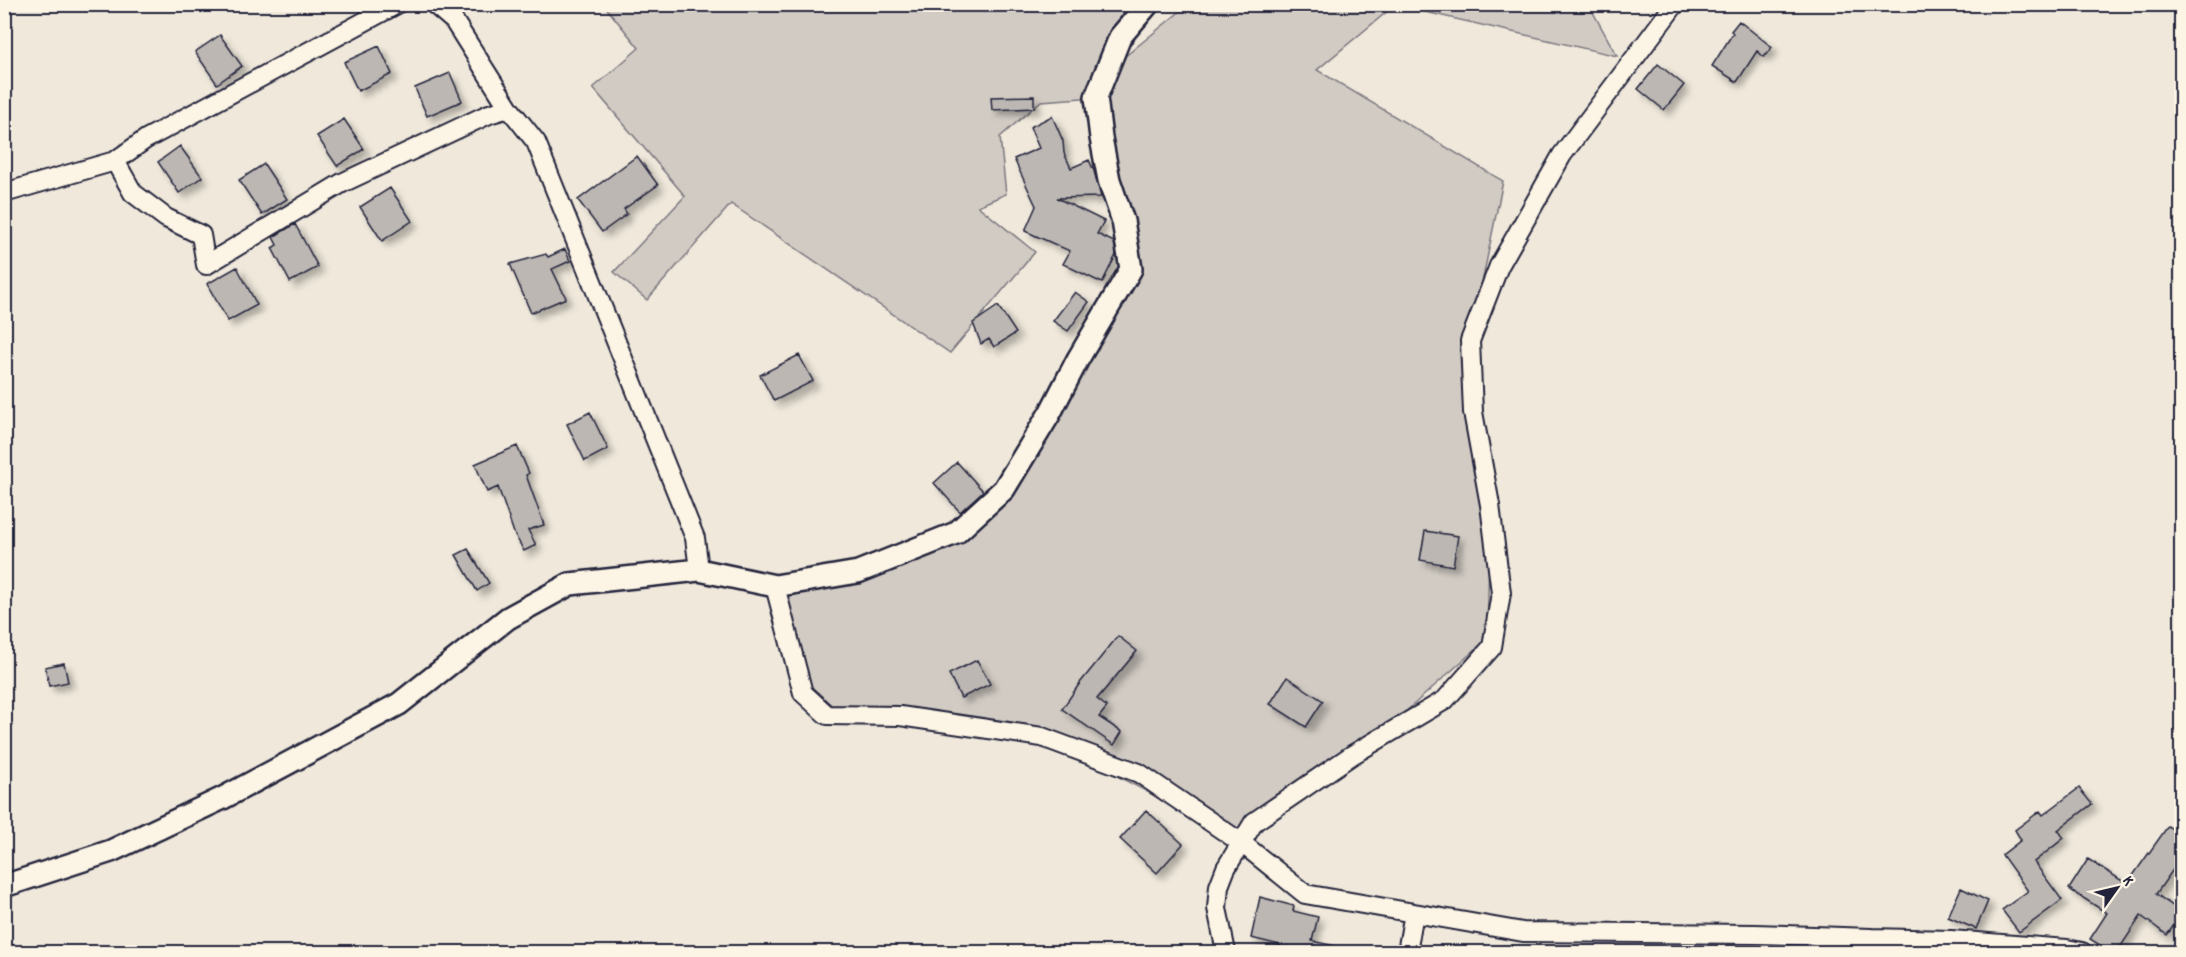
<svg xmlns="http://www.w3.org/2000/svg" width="2186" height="957" viewBox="0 0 2186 957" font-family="Dekko,sans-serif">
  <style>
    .green { fill: #d1cbc3; stroke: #7a767f; stroke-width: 1.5 }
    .building { fill: #bcb7b3; stroke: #22223b; stroke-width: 1.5; filter: url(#shadow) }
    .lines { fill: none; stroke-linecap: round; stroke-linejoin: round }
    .minor-casing { stroke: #22223b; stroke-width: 22 }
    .tertiary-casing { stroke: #22223b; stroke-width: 26 }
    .minor { stroke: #fcf5e5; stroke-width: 18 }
    .tertiary { stroke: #fcf5e5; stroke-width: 21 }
  </style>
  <defs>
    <filter id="shadow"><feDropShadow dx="5.5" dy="5.5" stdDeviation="3" flood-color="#0004"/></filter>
  </defs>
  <rect width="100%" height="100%" fill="#efe8db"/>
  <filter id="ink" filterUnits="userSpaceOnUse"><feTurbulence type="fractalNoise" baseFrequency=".0167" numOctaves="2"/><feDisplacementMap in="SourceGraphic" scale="12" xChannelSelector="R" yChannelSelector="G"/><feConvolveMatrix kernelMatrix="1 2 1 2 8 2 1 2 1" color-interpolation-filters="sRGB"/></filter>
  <g filter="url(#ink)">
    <!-- green -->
    <path class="green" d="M604 5H1148L1107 71 1188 5H1589L1617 56 1395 5 1317 70 1503 181 1470 341 1490 505 1487 639 1366 747 1228 834 1042 737 816 705 775 586 956 533 1059 395 1131 269 1096 97 1041 101 1000 137 1006 194 978 206 1035 252 950 353 731 204 647 300 614 272 685 196 593 88 639 48Z"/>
    <!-- building -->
    <path class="building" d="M1739 21 1772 47 1764 57 1757 51 1737 82 1712 66 1733 33 1731 31Z
      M220 35 242 66 217 84 195 52Z
      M379 46 392 74 358 91 344 62Z
      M1658 64 1684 85 1664 110 1638 89Z
      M450 73 462 101 427 116 415 88Z
      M1034 96V108L992 110 991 97Z
      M1052 116 1063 141 1064 153 1071 168 1089 160 1094 171 1101 197 1057 198 1104 221 1097 234 1114 242 1116 255 1102 283 1063 264 1070 251 1025 231 1036 206 1014 159 1039 148 1030 127Z
      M344 119 364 149 337 166 317 136Z
      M180 146 202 177 179 193 158 162Z
      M637 156 658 185 624 209 627 214 602 232 578 200Z
      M264 164 287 199 262 215 239 180Z
      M390 188 412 221 382 241 360 207Z
      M295 224 318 267 290 282 272 248 277 245 273 237Z
      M565 249 570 261 552 269 566 298 531 313 510 264 546 254 548 257Z
      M237 267 257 305 228 321 207 284Z
      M1075 292 1089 302 1068 331 1053 321Z
      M998 306 1016 333 994 347 989 339 981 344 973 323Z
      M799 355 813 381 774 401 760 375Z
      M590 412 608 449 585 461 567 424Z
      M517 446 529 473 526 475 544 525 528 530 536 545 524 551 514 533 498 487 487 492 475 464Z
      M957 462 983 491 960 512 934 483Z
      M1425 531 1458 536 1453 566 1420 560Z
      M468 549 489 583 477 591 456 555Z
      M1118 636 1137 651 1097 699 1107 707 1099 717 1122 732 1114 745 1062 709 1080 683Z
      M977 660 990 684 961 698 949 674Z
      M64 663 68 682 49 686 45 667Z
      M1287 677 1323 701 1306 727 1270 704Z
      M2079 788 2092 804 2058 830 2064 838 2034 862 2062 900 2019 932 2002 910 2028 891 2002 855 2021 840 2015 830 2040 811 2043 815Z
      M1146 810 1183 844 1157 873 1120 839Z
      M2168 826 2181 835V858L2156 894 2181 912V915L2167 935 2141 916 2117 952H2111L2090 939 2107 913 2069 889 2088 859 2127 884Z
      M1961 888 1988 901 1976 929 1948 917Z
      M1260 897 1294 906 1293 911 1318 917 1312 941 1340 947 1339 952H1278L1280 945 1251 938Z
      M1760 945 1842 948V952H1759Z"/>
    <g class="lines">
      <!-- minor casing -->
      <g class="minor-casing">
        <path id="minor" d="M434 4 454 21 509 108
          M115 161 133 193 166 218 201 235 206 265 342 183 489 114 509 108 536 142 695 538 699 570
          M4 193 115 161 146 139 397 4
          M775 586 803 693 827 715 900 716 1042 737 1139 773 1243 844 1305 894 1523 932 1755 934 1871 938
          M1226 952 1217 908 1219 886 1226 868 1254 822 1352 755 1445 700 1492 647 1501 593 1490 505 1473 412 1470 341 1499 266 1562 155 1675 4
          M1407 952 1414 913
          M1867 952 1871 938 1951 940 2067 949 2082 952"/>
      </g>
      <!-- tertiary casing -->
      <g class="tertiary-casing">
        <path id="tertiary" d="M4 886 111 851 223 798 399 704 508 618 570 584 699 570 775 586 858 572 956 533 1004 489 1050 413 1078 359 1131 269 1123 221 1109 180 1101 138 1096 97 1120 37 1148 4"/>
      </g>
      <!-- minor -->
      <use href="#minor" class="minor"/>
      <!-- tertiary -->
      <use href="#tertiary" class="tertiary"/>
    </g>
  </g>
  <!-- margin -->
  <rect width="2186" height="957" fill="none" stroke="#fcf5e5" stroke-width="24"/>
  <rect x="12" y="12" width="2162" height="933" fill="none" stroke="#22223b" stroke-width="2" filter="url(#ink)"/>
  <!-- north arrow -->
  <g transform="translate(2117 888) rotate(56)" stroke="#fcf5e5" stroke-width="4.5" paint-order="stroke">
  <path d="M0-4.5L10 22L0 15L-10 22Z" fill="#22223b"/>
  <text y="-9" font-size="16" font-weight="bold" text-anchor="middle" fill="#22223b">K</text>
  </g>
</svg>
